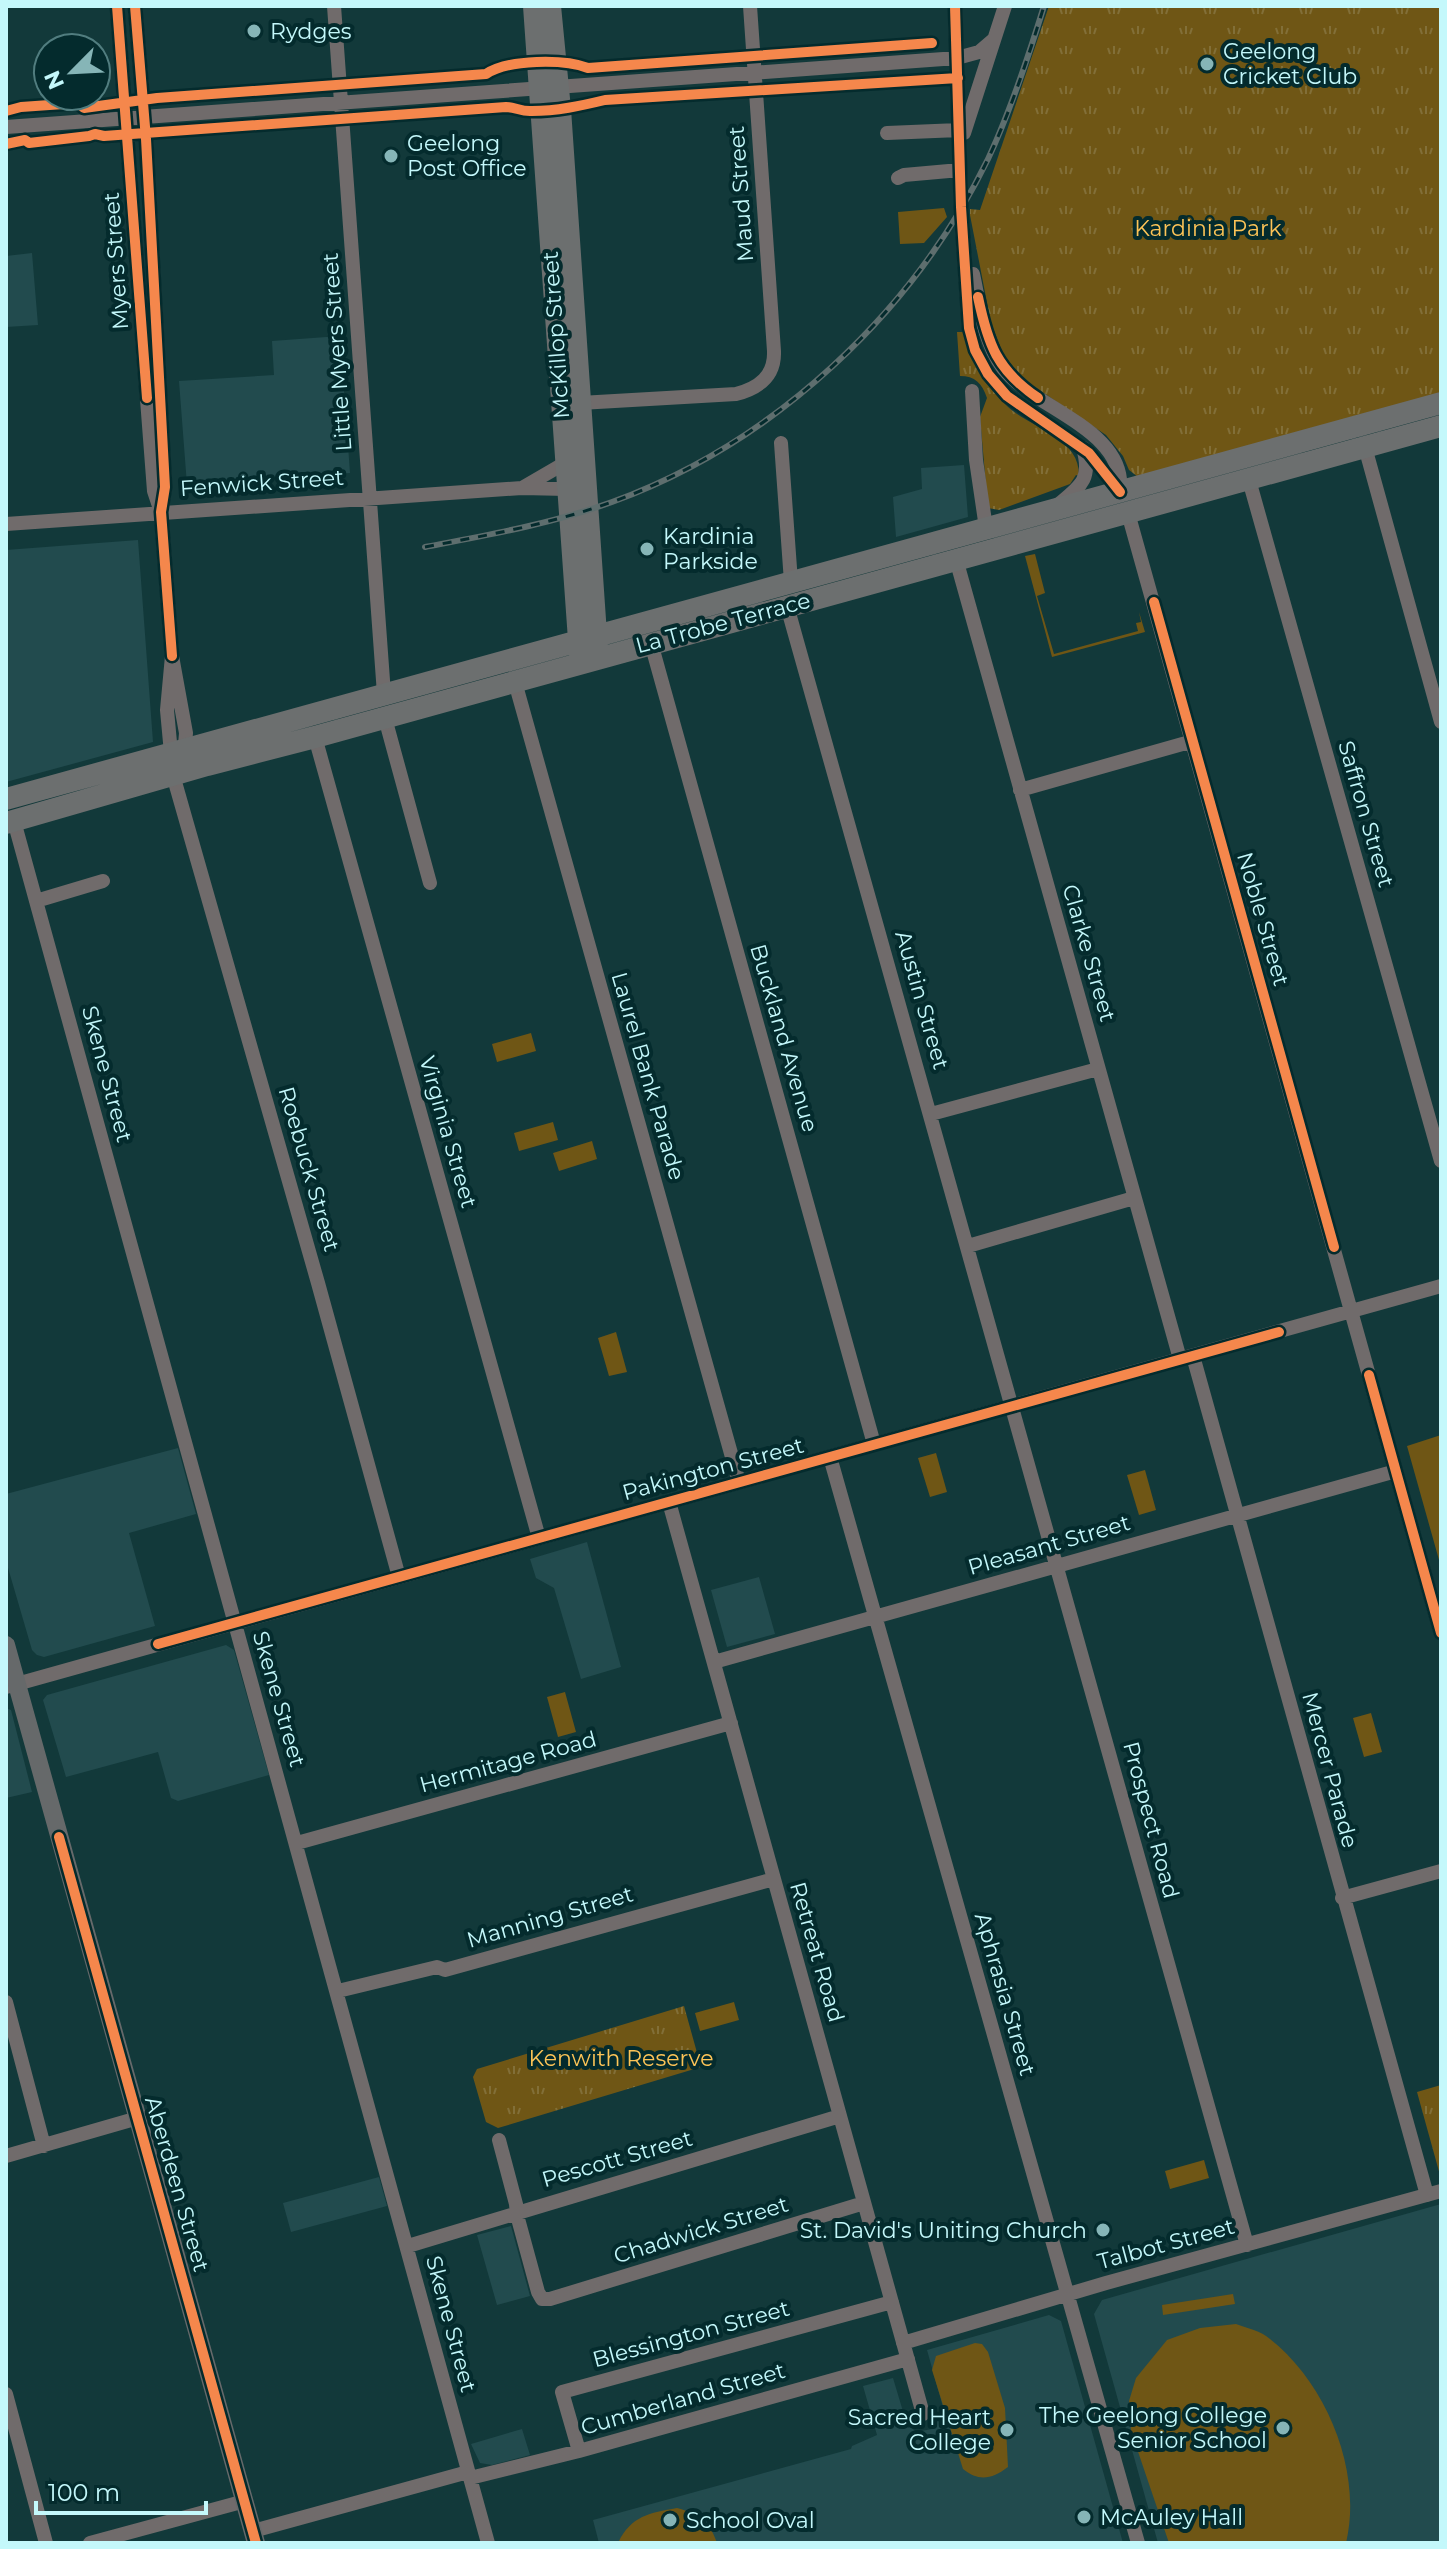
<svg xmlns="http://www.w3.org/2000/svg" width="1447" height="2549" viewBox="0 0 1447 2549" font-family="Montserrat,sans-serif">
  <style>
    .built { fill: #224b4e }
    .grass { fill: #6f5615 }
    .park { fill: url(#park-tufts) }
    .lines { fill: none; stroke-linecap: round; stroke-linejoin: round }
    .minor { stroke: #706b6b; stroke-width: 14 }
    .major { stroke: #66696a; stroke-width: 18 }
    .highway { stroke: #6c6f6f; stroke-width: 22 }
    .rail-casing { stroke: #5e6e6e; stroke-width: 6 }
    .rail { stroke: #042b2d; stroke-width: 3; stroke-dasharray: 9; stroke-linecap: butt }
    .cycleway-casing { stroke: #042b2d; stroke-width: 15 }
    .cycleway { stroke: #f5874c; stroke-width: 10 }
    .poi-dot { fill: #86b5b7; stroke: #042b2d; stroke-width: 3 }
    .labels { text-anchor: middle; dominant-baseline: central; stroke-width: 8; stroke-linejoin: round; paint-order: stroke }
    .poi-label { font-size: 22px; fill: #c4f8fb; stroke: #042b2d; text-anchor: start }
    .street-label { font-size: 22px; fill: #c4f8fb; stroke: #042b2d }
    .park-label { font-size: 22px; fill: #fdc457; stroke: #042b2d }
  </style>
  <defs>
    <pattern id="park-tufts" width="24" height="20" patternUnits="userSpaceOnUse" patternTransform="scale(2)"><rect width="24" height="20" fill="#6f5615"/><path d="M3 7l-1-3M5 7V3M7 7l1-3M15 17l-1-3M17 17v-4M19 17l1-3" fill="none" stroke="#826f38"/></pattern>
  </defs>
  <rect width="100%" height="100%" fill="#12393a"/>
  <!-- built -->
  <path class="built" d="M32 253 38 325 6 327V256Z
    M340 336 350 473 187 485 179 381 274 375 272 341Z
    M964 465 968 517 896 537 893 497 922 489 921 468Z
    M138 540 153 742 6 782V550Z
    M178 1448 196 1514 129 1533 155 1626 44 1657 37 1655 32 1650 6 1561V1494Z
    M587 1542 621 1667 581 1679 554 1588 536 1578 530 1559Z
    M759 1577 775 1634 727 1647 711 1590Z
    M226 1645 234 1650 269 1775 178 1801 171 1798 158 1752 66 1777 43 1700 47 1695Z
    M6 1708 11 1710 32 1792 6 1798Z
    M379 2177 387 2206 291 2232 283 2203Z
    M1441 2204V2543H1158L1094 2314 1102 2300Z
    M511 2226 530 2296 497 2305 477 2235Z
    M1049 2315 1061 2321 1123 2543H599L593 2520 851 2449 852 2446 877 2435 863 2386 893 2378 908 2428 911 2427 916 2432 932 2429 935 2427 936 2421 946 2418 927 2350Z
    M522 2429 530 2455 492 2465 480 2463 471 2444Z"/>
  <!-- grass -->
  <path class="grass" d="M944 208 947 217 924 243 900 244 898 212Z
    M1035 554 1045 593 1037 596 1054 654 1138 631 1136 623 1141 622 1139 612 1145 632 1052 657 1025 556Z
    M531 1033 536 1051 497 1062 492 1044Z
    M553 1122 558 1140 519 1151 514 1133Z
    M592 1141 597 1159 559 1171 553 1153Z
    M616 1332 627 1372 609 1376 598 1338Z
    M1441 1435V1567L1407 1446Z
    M936 1453 947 1492 930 1497 918 1458Z
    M1145 1470 1156 1510 1139 1515 1127 1475Z
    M565 1692 576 1732 558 1737 547 1697Z
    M1371 1713 1382 1752 1364 1757 1353 1718Z
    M734 2002 739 2020 700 2031 695 2013Z
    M1204 2160 1209 2178 1170 2189 1165 2171Z
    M1233 2294 1235 2304 1163 2315 1162 2305Z
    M1236 2324C1247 2328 1261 2331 1270 2339 1327 2384 1363 2472 1346 2543H1169L1131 2431 1129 2401 1136 2378 1167 2340 1200 2328Z
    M975 2343 982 2344 988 2352 1005 2408 1008 2467C992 2479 979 2482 963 2469L932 2370 936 2356Z
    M677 2508C698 2514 710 2521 717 2543H618C631 2516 649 2513 677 2508Z"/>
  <!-- park -->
  <path class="park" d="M1049 6H1441V393L1138 477 1129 470 1123 456 1106 435 1023 379 1003 354 991 323 970 215V209L980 210Z
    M957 332H963C972 361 985 385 1007 406 1031 429 1080 437 1079 476L1076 475 1070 484 999 510 988 508 980 417 987 398C982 383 975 376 960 376Z
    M684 2006 701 2067 498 2128 486 2122 473 2077 477 2069Z
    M1441 2085V2175H1440L1417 2092Z"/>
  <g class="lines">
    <!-- minor -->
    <path class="minor" d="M117 6 154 491 161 512
      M135 6 146 139 165 487 161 512 172 656 186 733 184 757
      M334 6 384 694
      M955 6 961 207 969 328 975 350 988 374 1007 396 1089 453 1120 492
      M6 127 957 58 979 52 993 40
      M887 133 959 130
      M964 133 1005 6
      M898 178 904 175 960 170
      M973 274C980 306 983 341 1003 368 1035 410 1127 429 1120 492
      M972 391 976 460 986 528
      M580 403 736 394C759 388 775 376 774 351L750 6
      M781 443 791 582
      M1365 447 1441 722
      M1249 480 1441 1161
      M522 488 565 463
      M1059 504C1081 486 1092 479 1083 448
      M1128 513 1441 1633
      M6 524 522 488 567 489
      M956 559 1180 1359
      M787 606 1247 2245
      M651 643 874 1444
      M172 656 167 710 173 775 318 1283 399 1577
      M515 682 739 1482
      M385 718 430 883
      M315 737 539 1538
      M1020 790 1193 741
      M14 821 488 2543
      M36 901 103 881
      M931 1114 1098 1069
      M968 1246 1134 1198
      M1193 1356 1427 2195
      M830 1457 1138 2543
      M669 1502 923 2414
      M714 1662 1396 1471
      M6 1687 1441 1286
      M297 1843 731 1723
      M1342 1898 1441 1871
      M338 1991 437 1967 445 1970 774 1879
      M6 2002 44 2146
      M499 2140 516 2204 517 2215 538 2292 542 2299H550L864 2203
      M6 2156 138 2118
      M408 2246 840 2116
      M903 2343 1106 2283 1441 2191
      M6 2394 46 2543
      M579 2451 562 2392 892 2302
      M470 2478 579 2451 908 2359
      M253 2531 468 2472
      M90 2543 245 2501"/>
    <!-- major -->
    <path class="major" d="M6 1645 256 2543"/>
    <!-- highway -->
    <path class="highway" d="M534 6 580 654
      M550 6 560 109 597 649
      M6 799 1441 403
      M6 823 207 765 315 737 1441 426"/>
    <!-- rail casing -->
    <g class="rail-casing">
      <path id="rail" d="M425 547C488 535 551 524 612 502 774 443 913 313 988 159 1011 110 1028 58 1044 6"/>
    </g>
    <!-- rail -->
    <use href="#rail" class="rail"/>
    <!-- cycleway casing -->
    <g class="cycleway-casing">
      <path id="cycleway" d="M117 6 147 398
        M135 6 146 139 165 487 161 512 172 656
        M955 6 961 207 969 328 975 350 988 374 1007 396 1089 453 1120 492
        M6 111 21 107 78 103 84 108 157 98 486 74C509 59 564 59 588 68L932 43
        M6 144 25 140 29 143 89 136 95 134 104 136 506 107C515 107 522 112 532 111 557 111 580 106 605 100L958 78
        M978 297C988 345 997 370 1038 398
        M1154 602 1334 1247
        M1369 1375 1441 1633
        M158 1644 1279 1332
        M59 1837 256 2543"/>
    </g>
    <!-- cycleway -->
    <use href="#cycleway" class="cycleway"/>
  </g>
  <!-- markers -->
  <g class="poi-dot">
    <circle cx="254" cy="31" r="8"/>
    <circle cx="1207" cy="64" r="8"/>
    <circle cx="391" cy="156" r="8"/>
    <circle cx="647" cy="549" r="8"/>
    <circle cx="1103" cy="2230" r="8"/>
    <circle cx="1283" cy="2428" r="8"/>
    <circle cx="1007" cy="2430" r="8"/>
    <circle cx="1084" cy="2517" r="8"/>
    <circle cx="670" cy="2520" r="8"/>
  </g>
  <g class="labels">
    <!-- poi labels -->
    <g class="poi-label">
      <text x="270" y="31">Rydges</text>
      <text x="1223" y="51">Geelong<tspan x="1223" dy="25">Cricket Club</tspan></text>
      <text x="407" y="143">Geelong<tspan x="407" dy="25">Post Office</tspan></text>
      <text x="663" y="536">Kardinia<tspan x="663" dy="25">Parkside</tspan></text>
      <text x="1087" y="2230" text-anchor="end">St. David's Uniting Church</text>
      <text x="1267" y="2415" text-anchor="end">The Geelong College<tspan x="1267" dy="25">Senior School</tspan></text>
      <text x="991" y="2417" text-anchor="end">Sacred Heart<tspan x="991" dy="25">College</tspan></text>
      <text x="1100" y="2517">McAuley Hall</text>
      <text x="686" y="2520">School Oval</text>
    </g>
    <!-- street labels -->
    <g class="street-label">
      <text transform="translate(741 194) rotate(-94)">Maud Street</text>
      <text transform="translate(116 261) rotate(-94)">Myers Street</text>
      <text transform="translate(556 335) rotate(-94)">McKillop Street</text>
      <text transform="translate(337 352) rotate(-94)">Little Myers Street</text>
      <text transform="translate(262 483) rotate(-4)">Fenwick Street</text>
      <text transform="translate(723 623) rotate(-15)">La Trobe Terrace</text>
      <text transform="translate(1366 814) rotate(74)">Saffron Street</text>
      <text transform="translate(1263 919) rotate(74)">Noble Street</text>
      <text transform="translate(1089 953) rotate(74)">Clarke Street</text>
      <text transform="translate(922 1000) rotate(74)">Austin Street</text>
      <text transform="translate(784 1038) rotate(74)">Buckland Avenue</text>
      <text transform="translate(107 1074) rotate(75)">Skene Street</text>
      <text transform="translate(648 1076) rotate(74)">Laurel Bank Parade</text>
      <text transform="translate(448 1132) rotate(74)">Virginia Street</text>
      <text transform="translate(309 1169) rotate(74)">Roebuck Street</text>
      <text transform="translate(713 1469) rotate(-15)">Pakington Street</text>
      <text transform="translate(1049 1545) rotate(-16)">Pleasant Street</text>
      <text transform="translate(279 1699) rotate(74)">Skene Street</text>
      <text transform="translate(508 1762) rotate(-15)">Hermitage Road</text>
      <text transform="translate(1330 1770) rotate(75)">Mercer Parade</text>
      <text transform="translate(1151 1820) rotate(75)">Prospect Road</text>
      <text transform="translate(550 1917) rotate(-16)">Manning Street</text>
      <text transform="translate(817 1952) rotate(74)">Retreat Road</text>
      <text transform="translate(1005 1994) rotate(74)">Aphrasia Street</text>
      <text transform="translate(617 2159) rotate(-16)">Pescott Street</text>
      <text transform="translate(177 2184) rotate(74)">Aberdeen Street</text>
      <text transform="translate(701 2230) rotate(-17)">Chadwick Street</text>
      <text transform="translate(1166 2244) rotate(-15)">Talbot Street</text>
      <text transform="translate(451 2324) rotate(75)">Skene Street</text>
      <text transform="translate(691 2334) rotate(-15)">Blessington Street</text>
      <text transform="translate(683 2399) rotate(-16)">Cumberland Street</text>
    </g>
    <!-- park labels -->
    <g class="park-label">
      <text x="1208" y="228">Kardinia Park</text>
      <text x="621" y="2058">Kenwith Reserve</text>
    </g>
  </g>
  <!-- border -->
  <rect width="1447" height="2549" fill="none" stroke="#c4f8fb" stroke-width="16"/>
  <!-- north arrow -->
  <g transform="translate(72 72) rotate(246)"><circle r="38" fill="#042b2d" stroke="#517d7f" stroke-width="2"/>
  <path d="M0-6L14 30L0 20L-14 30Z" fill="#86b5b7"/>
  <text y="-12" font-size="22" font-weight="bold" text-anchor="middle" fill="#c4f8fb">N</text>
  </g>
  <!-- scale -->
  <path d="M36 2501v12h170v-12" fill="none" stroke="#c4f8fb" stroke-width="4"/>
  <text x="48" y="2501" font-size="24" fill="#c4f8fb" stroke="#042b2d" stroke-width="6" paint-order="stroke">100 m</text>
</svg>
